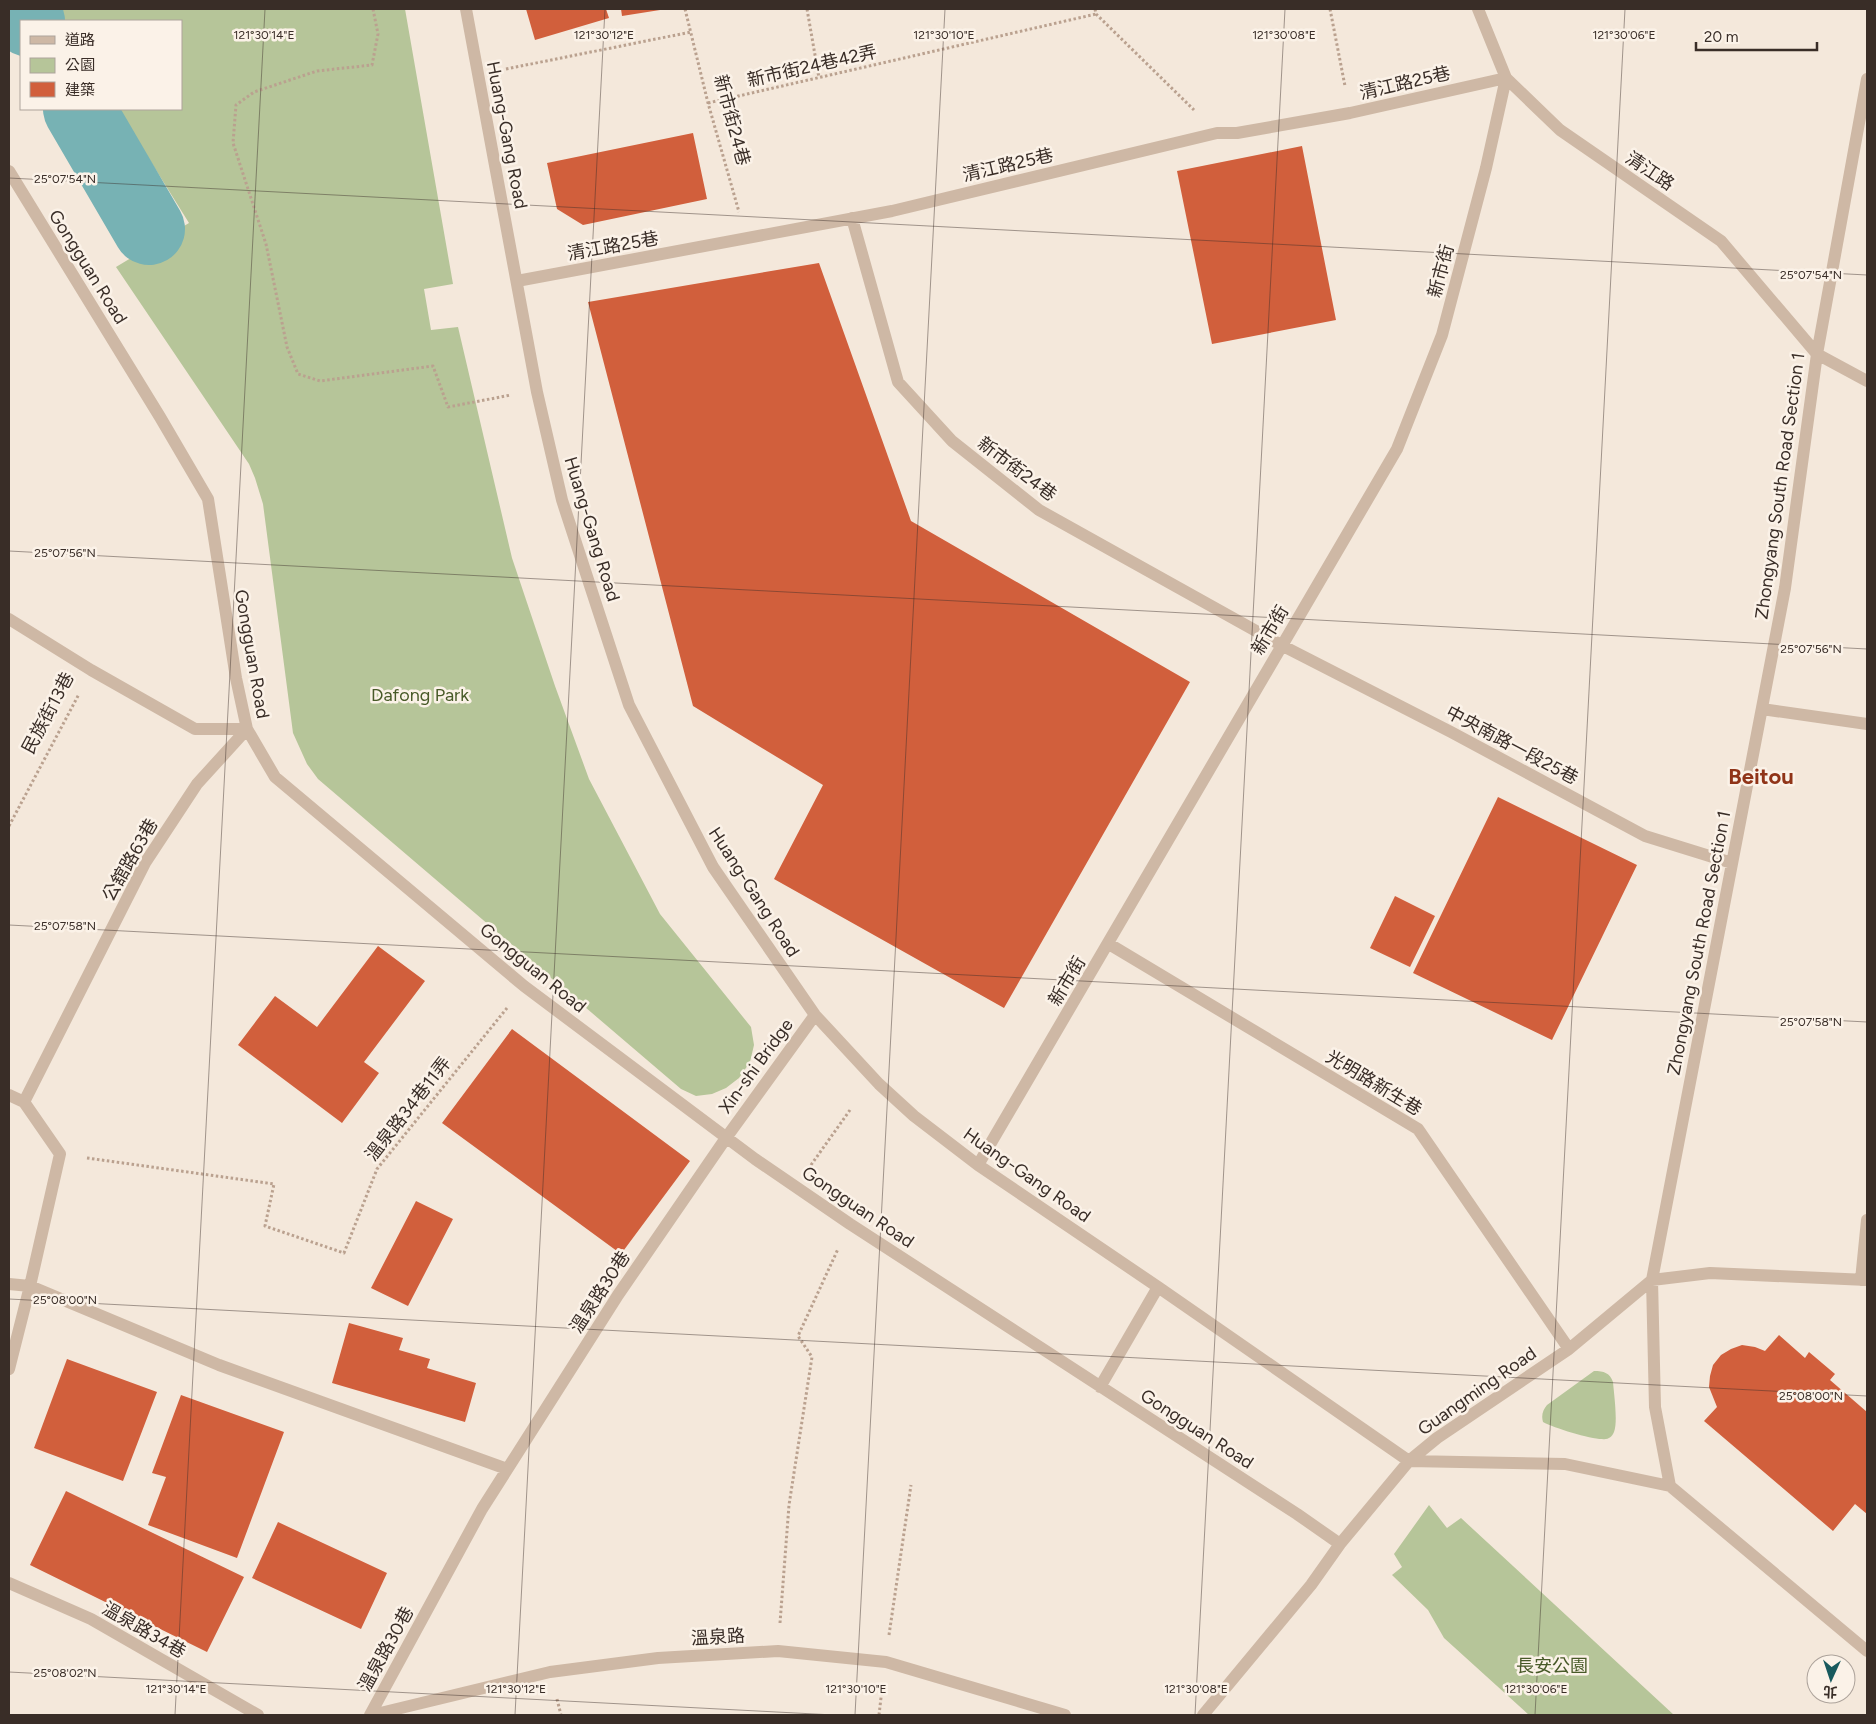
<svg xmlns="http://www.w3.org/2000/svg" width="1876" height="1724" viewBox="0 0 1876 1724" font-family="Figtree,'Noto Sans TC',sans-serif">
  <style>
    .green { fill: #b6c599 }
    .lines { fill: none; stroke-linecap: round; stroke-linejoin: round }
    .river { stroke: #77b2b4; stroke-width: 72 }
    .building { fill: #d15f3c }
    .path { stroke: #baa18f; stroke-width: 3; stroke-dasharray: 2.5 2.5; stroke-linecap: butt }
    .minor { stroke: #ceb8a5; stroke-width: 12 }
    .ticks { fill: none; stroke: #392d27; stroke-width: 1; stroke-opacity: 0.45 }
    .labels { text-anchor: middle; dominant-baseline: central; stroke-width: 5; stroke-linejoin: round; paint-order: stroke }
    .street-label { font-size: 18px; fill: #392d27; stroke: #fbf2e8 }
    .park-label { font-size: 18px; fill: #485a28; stroke: #fbf2e8 }
    .district-label { font-size: 22px; font-weight: bold; fill: #903418; stroke: #fbf2e8 }
    .ticks-label { font-size: 12px; text-anchor: middle; fill: #392d27; stroke: #fbf2e8; stroke-width: 5; stroke-linejoin: round; paint-order: stroke }
  </style>
  <rect width="100%" height="100%" fill="#f4e8db"/>
  <!-- green -->
  <path class="green" d="M56 9H405L453 284 424 289 431 330 458 327 512 558 555 686 589 779 660 914 751 1027 754 1045 750 1062 739 1078 726 1088 712 1094 696 1096 681 1089 318 779 307 764 293 733 263 504 255 478 249 464 116 267 189 223 118 109H181V21H64Z
    M1594 1371C1604 1371 1610 1373 1613 1382 1614 1394 1618 1422 1614 1432 1612 1437 1608 1440 1602 1439 1590 1439 1554 1428 1543 1422 1541 1415 1543 1410 1547 1405Z
    M1429 1505 1447 1528 1461 1518 1674 1715H1529L1444 1638 1428 1610 1392 1575 1402 1567 1394 1554Z"/>
  <g class="lines">
    <!-- river -->
    <path class="river" d="M22 9 29 21
      M79 109 149 229"/>
  </g>
  <!-- building -->
  <path class="building" d="M526 9H606L609 18 535 40Z
    M621 9H660V10L622 16Z
    M693 133 707 199 583 225 557 209 547 163Z
    M1302 146 1336 320 1212 344 1177 171Z
    M819 263 911 521 1190 682 1004 1008 774 879 823 785 693 706 588 302Z
    M1498 797 1637 865 1552 1040 1413 973Z
    M1395 896 1435 916 1410 967 1370 948Z
    M378 946 425 981 364 1062 379 1073 342 1123 238 1045 275 996 317 1027Z
    M512 1029 690 1161 621 1254 442 1123Z
    M416 1201 453 1219 408 1306 371 1288Z
    M349 1323 403 1338 399 1350 430 1359 427 1368 476 1383 465 1422 332 1383Z
    M1779 1335 1805 1358 1809 1352 1835 1374 1830 1380 1867 1412V1514L1855 1504 1833 1531 1704 1421 1717 1407 1709 1387 1710 1376 1713 1365 1721 1355 1731 1349 1742 1345 1755 1347 1765 1351Z
    M67 1359 157 1392 123 1481 34 1448Z
    M181 1395 284 1432 237 1558 148 1525 166 1477 152 1473Z
    M66 1491 244 1577 207 1652 30 1565Z
    M278 1522 387 1573 361 1629 252 1578Z"/>
  <g class="lines">
    <!-- path -->
    <path class="path" d="M373 9 378 34 372 65 317 71 254 92 236 105 233 143 266 244 287 347 298 374 320 381 433 366 448 407 511 395
      M685 9 708 103 739 212
      M807 9 819 78
      M1095 9 1096 14 1194 110
      M1330 9 1345 86
      M506 69 691 32
      M708 103 1096 14
      M9 826 79 694
      M87 1158 274 1184 265 1226 344 1253 377 1169 507 1008
      M811 1165 850 1110
      M780 1623 789 1505 812 1357 798 1336 838 1249
      M889 1635 911 1485
      M557 1699 561 1715
      M879 1715 882 1689"/>
    <!-- minor -->
    <path class="minor" d="M466 9 537 392 562 500 629 705 713 867 815 1015 879 1084 914 1116 978 1165 1158 1287 1409 1461
      M1478 9 1506 78 1560 130 1721 241 1817 354 1867 381
      M1867 79 1817 354 1785 588 1652 1280 1655 1407 1670 1486 1867 1651
      M9 171 160 417 208 499 236 678 247 729 275 777 524 986 755 1159 850 1224 1297 1514 1340 1544
      M852 218 898 382 952 441 1039 510 1281 645 1451 732 1645 836 1732 863
      M517 281 892 211 1217 133H1237L1350 113 1506 78
      M9 619 91 670 195 729H247
      M1762 709 1867 724
      M1109 944 1418 1129 1569 1349
      M9 1095 24 1102
      M24 1102 145 863 197 784 247 729
      M978 1165 1397 449 1442 335 1486 168 1506 78
      M1861 1280 1867 1220
      M9 1284 30 1286 219 1365 507 1469
      M9 1369 30 1286 60 1154 24 1102
      M1100 1387 1158 1287
      M1409 1461 1565 1464 1670 1486
      M9 1583 91 1619 258 1715
      M370 1715 482 1509 618 1295 726 1138 815 1015
      M372 1715 550 1672 658 1658 778 1651 886 1662 1065 1715
      M1203 1715 1311 1585 1340 1544 1409 1461 1437 1438 1569 1349 1652 1280 1710 1273 1867 1280"/>
  </g>
  <!-- ticks -->
  <path class="ticks" d="M9 178 1867 275M9 551 1867 649M9 925 1867 1022M9 1299 1867 1396M9 1672 834 1715M175 1715 265 9M515 1715 605 9M855 1715 945 9M1195 1715 1285 9M1535 1715 1625 9"/>
  <g class="labels">
    <!-- street labels -->
    <g class="street-label">
      <text transform="translate(812 66) rotate(-13)">新市街24巷42弄</text>
      <text transform="translate(1405 83) rotate(-13)">清江路25巷</text>
      <text transform="translate(732 120) rotate(75)">新市街24巷</text>
      <text transform="translate(507 135) rotate(79)">Huang-Gang Road</text>
      <text transform="translate(1008 165) rotate(-13)">清江路25巷</text>
      <text transform="translate(1650 171) rotate(34)">清江路</text>
      <text transform="translate(613 246) rotate(-10)">清江路25巷</text>
      <text transform="translate(88 267) rotate(58)">Gongguan Road</text>
      <text transform="translate(1441 271) rotate(-75)">新市街</text>
      <text transform="translate(1017 469) rotate(37)">新市街24巷</text>
      <text transform="translate(1780 486) rotate(-82)">Zhongyang South Road Section 1</text>
      <text transform="translate(592 529) rotate(73)">Huang-Gang Road</text>
      <text transform="translate(1270 630) rotate(-59)">新市街</text>
      <text transform="translate(252 654) rotate(80)">Gongguan Road</text>
      <text transform="translate(48 713) rotate(-62)">民族街13巷</text>
      <text transform="translate(1512 745) rotate(28)">中央南路一段25巷</text>
      <text transform="translate(130 860) rotate(-60)">公舘路63巷</text>
      <text transform="translate(754 892) rotate(57)">Huang-Gang Road</text>
      <text transform="translate(1699 943) rotate(-79)">Zhongyang South Road Section 1</text>
      <text transform="translate(533 968) rotate(39)">Gongguan Road</text>
      <text transform="translate(1067 981) rotate(-59)">新市街</text>
      <text transform="translate(756 1066) rotate(-54)">Xin-shi Bridge</text>
      <text transform="translate(1374 1083) rotate(31)">光明路新生巷</text>
      <text transform="translate(408 1109) rotate(-52)">溫泉路34巷11弄</text>
      <text transform="translate(1027 1175) rotate(35)">Huang-Gang Road</text>
      <text transform="translate(858 1207) rotate(34)">Gongguan Road</text>
      <text transform="translate(600 1292) rotate(-57)">溫泉路30巷</text>
      <text transform="translate(1477 1391) rotate(-35)">Guangming Road</text>
      <text transform="translate(1197 1429) rotate(33)">Gongguan Road</text>
      <text transform="translate(144 1630) rotate(30)">溫泉路34巷</text>
      <text transform="translate(718 1637) rotate(-3)">溫泉路</text>
      <text transform="translate(386 1649) rotate(-61)">溫泉路30巷</text>
    </g>
    <!-- park labels -->
    <g class="park-label">
      <text x="420" y="695">Dafong Park</text>
      <text x="1552" y="1666">長安公園</text>
    </g>
    <!-- district labels -->
    <g class="district-label">
      <text x="1761" y="776">Beitou</text>
    </g>
  </g>
  <g class="ticks-label">
    <text x="264" y="39">121°30'14"E</text>
    <text x="604" y="39">121°30'12"E</text>
    <text x="944" y="39">121°30'10"E</text>
    <text x="1284" y="39">121°30'08"E</text>
    <text x="1624" y="39">121°30'06"E</text>
    <text x="65" y="183">25°07'54"N</text>
    <text x="1811" y="279">25°07'54"N</text>
    <text x="65" y="557">25°07'56"N</text>
    <text x="1811" y="653">25°07'56"N</text>
    <text x="65" y="930">25°07'58"N</text>
    <text x="1811" y="1026">25°07'58"N</text>
    <text x="65" y="1304">25°08'00"N</text>
    <text x="1811" y="1400">25°08'00"N</text>
    <text x="65" y="1677">25°08'02"N</text>
    <text x="176" y="1693">121°30'14"E</text>
    <text x="516" y="1693">121°30'12"E</text>
    <text x="856" y="1693">121°30'10"E</text>
    <text x="1196" y="1693">121°30'08"E</text>
    <text x="1536" y="1693">121°30'06"E</text>
  </g>
  <!-- border -->
  <rect width="1876" height="1724" fill="none" stroke="#392d27" stroke-width="20"/>
  <!-- legend -->
  <rect x="20" y="20" width="162" height="90" fill="#fbf2e8" stroke="#ada39b"/>
  <rect x="30" y="36" width="25" height="8" fill="#ceb8a5" stroke="#ada39b"/>
  <text x="65" y="45" font-size="15" fill="#392d27">道路</text>
  <rect x="30" y="58" width="25" height="15" fill="#b6c599" stroke="#ada39b"/>
  <text x="65" y="70" font-size="15" fill="#392d27">公園</text>
  <rect x="30" y="82" width="25" height="15" fill="#d15f3c" stroke="#ada39b"/>
  <text x="65" y="95" font-size="15" fill="#392d27">建築</text>
  <!-- north arrow -->
  <g transform="translate(1831 1679) rotate(183)"><circle r="24" fill="#fbf2e8" stroke="#ada39b"/>
  <path d="M0-4L9 19L0 12L-9 19Z" fill="#185a5e"/>
  <text y="-8" font-size="14" font-weight="bold" text-anchor="middle" fill="#392d27">北</text>
  </g>
  <!-- scale -->
  <path d="M1696 42v8h121v-8" fill="none" stroke="#392d27" stroke-width="2.5"/>
  <text x="1704" y="42" font-size="15" fill="#392d27" stroke="#fbf2e8" stroke-width="4" paint-order="stroke">20 m</text>
</svg>
